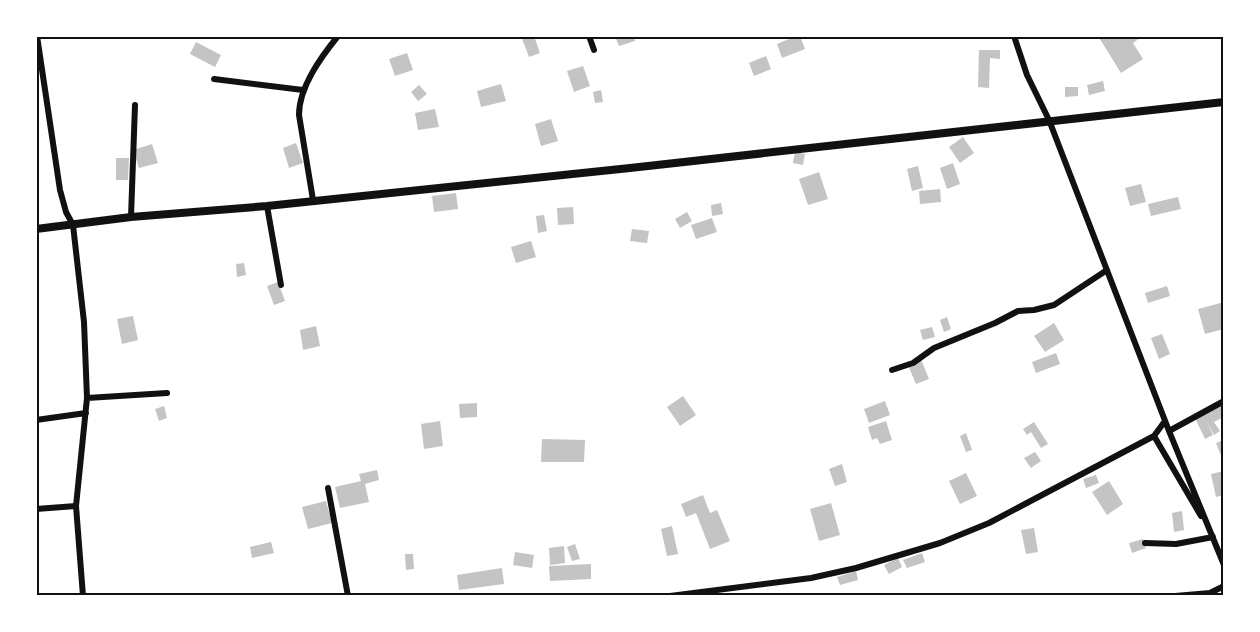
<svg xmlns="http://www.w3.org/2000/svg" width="1260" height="632" viewBox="0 0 1260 632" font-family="Helvetica,sans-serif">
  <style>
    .building { fill: #c4c4c4 }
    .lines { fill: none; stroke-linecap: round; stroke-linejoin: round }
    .minor { stroke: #111; stroke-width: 6 }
    .tertiary { stroke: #111; stroke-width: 8 }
    .neatline { fill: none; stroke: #111; stroke-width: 2 }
  </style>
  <rect width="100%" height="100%" fill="#fff"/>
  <!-- building -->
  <path class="building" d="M521 36H534L540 53 529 57Z
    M615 36H634L635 41 619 46Z
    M796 36H800L805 49 782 58 777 44Z
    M1098 36H1139L1140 38 1133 43 1143 59 1121 73Z
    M196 42 221 55 215 67 190 54Z
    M979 50H1000V59L990 58 989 88 978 87Z
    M407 53 413 70 395 76 389 59Z
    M766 56 771 69 754 76 749 63Z
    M583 66 590 86 574 92 567 71Z
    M1103 81 1105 91 1089 95 1087 85Z
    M501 84 506 101 481 107 477 91Z
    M419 85 427 94 418 101 411 92Z
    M1065 87H1078V96L1065 97Z
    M601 90 603 102 595 103 593 92Z
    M435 109 439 127 418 130 415 113Z
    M551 119 558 141 541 146 535 124Z
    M963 137 974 153 960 163 949 147Z
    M296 143 303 163 289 168 283 148Z
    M152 144 158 163 139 168 133 150Z
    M795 152 805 154 803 165 793 163Z
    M116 158H129L128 180H116Z
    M953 163 960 184 947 189 940 168Z
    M918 166 923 188 912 191 907 169Z
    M819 172 828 199 808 205 799 179Z
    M1141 184 1146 202 1130 206 1125 188Z
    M940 189 941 202 920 204 919 191Z
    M456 193 458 209 434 212 432 196Z
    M1178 197 1181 209 1151 216 1148 204Z
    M721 203 723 214 712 216 711 205Z
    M573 207 574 224 558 225 557 208Z
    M687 212 692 221 680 228 675 219Z
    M544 215 547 231 538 233 536 216Z
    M712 218 717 232 696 239 691 225Z
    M632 229 649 231 647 243 630 241Z
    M531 241 536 257 516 263 511 247Z
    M244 263 246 275 237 277 236 264Z
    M278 282 285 301 274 305 267 286Z
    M1167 286 1170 296 1148 303 1145 293Z
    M1224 302V329L1205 334 1198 309Z
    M133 316 138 340 122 344 117 319Z
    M947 317 951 329 944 332 940 320Z
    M1054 323 1064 340 1045 352 1034 336Z
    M316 326 320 346 303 350 300 330Z
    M932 327 935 337 923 340 920 330Z
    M1162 334 1170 354 1159 359 1151 338Z
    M1056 353 1060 364 1036 373 1032 362Z
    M920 357 929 379 916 384 907 363Z
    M683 396 696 415 680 426 667 407Z
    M885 401 890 415 869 423 864 409Z
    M1224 401V417L1214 422 1220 431 1214 435 1207 422 1213 435 1205 439 1194 416Z
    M477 403V417L460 418 459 404Z
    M164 406 167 418 159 421 155 409Z
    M440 421 443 446 424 449 421 424Z
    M886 421 892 440 880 444 877 438 872 440 868 427Z
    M1034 422 1048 444 1041 448 1031 432 1027 435 1023 429Z
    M966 433 972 450 966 452 960 436Z
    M542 439 585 440 584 462H541Z
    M1224 440V463L1216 443Z
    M1035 452 1041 461 1031 468 1024 458Z
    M842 464 847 482 835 486 829 469Z
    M377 470 379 480 365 484 369 502 340 508 335 487 361 481 359 474Z
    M1224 471V495L1216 497 1211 474Z
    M966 473 977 496 960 504 949 481Z
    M1096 475 1099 483 1086 488 1083 479Z
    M1109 481 1123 504 1107 515 1092 492Z
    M703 495 710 513 717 510 730 541 710 549 696 513 686 517 681 504Z
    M326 501 332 523 308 529 302 507Z
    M831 503 840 535 819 541 810 509Z
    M1182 511 1184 530 1174 532 1172 513Z
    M672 526 678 554 667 556 661 529Z
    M1034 528 1038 552 1026 554 1021 530Z
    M1143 539 1146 548 1132 553 1129 543Z
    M271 542 274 553 252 558 250 547Z
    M575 544 580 559 572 561 567 547Z
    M564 546 565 563 550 565 549 548Z
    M515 552 534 555 532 568 513 565Z
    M922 553 925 562 907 568 903 560Z
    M405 554H413L414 569 406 570Z
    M898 558 902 567 889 574 884 565Z
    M591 564V579L550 581 549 566Z
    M502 568 504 584 459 590 457 575Z
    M856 571 858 580 840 585 837 577Z"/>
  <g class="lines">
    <!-- minor -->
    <path class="minor" d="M37 36 60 190 66 212 73 225 84 322 87 398 76 506 83 596
      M589 36 594 50
      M1014 36 1027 75 1049 120 1169 431 1224 565
      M214 79 303 90
      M313 200 299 115C299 87 321 57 338 36
      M267 206 281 285
      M131 217 135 105
      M892 370 913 363 934 348 995 323 1018 311 1034 310 1054 305 1107 270
      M87 398 167 393
      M36 420 86 413
      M1169 431 1224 401
      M1154 436 1201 516
      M328 488 348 596
      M36 509 76 506
      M1145 543 1176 544 1213 537 1212 535
      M670 596 811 578 856 568 940 543 989 523 1154 436 1165 421
      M1175 596 1210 593 1224 586"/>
    <!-- tertiary -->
    <path class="tertiary" d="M36 229 131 217 267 206 630 168 1224 102"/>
  </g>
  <!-- border -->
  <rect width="1260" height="632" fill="none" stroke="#ffffff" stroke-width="75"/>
  <rect x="38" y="38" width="1184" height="556" class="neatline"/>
</svg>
